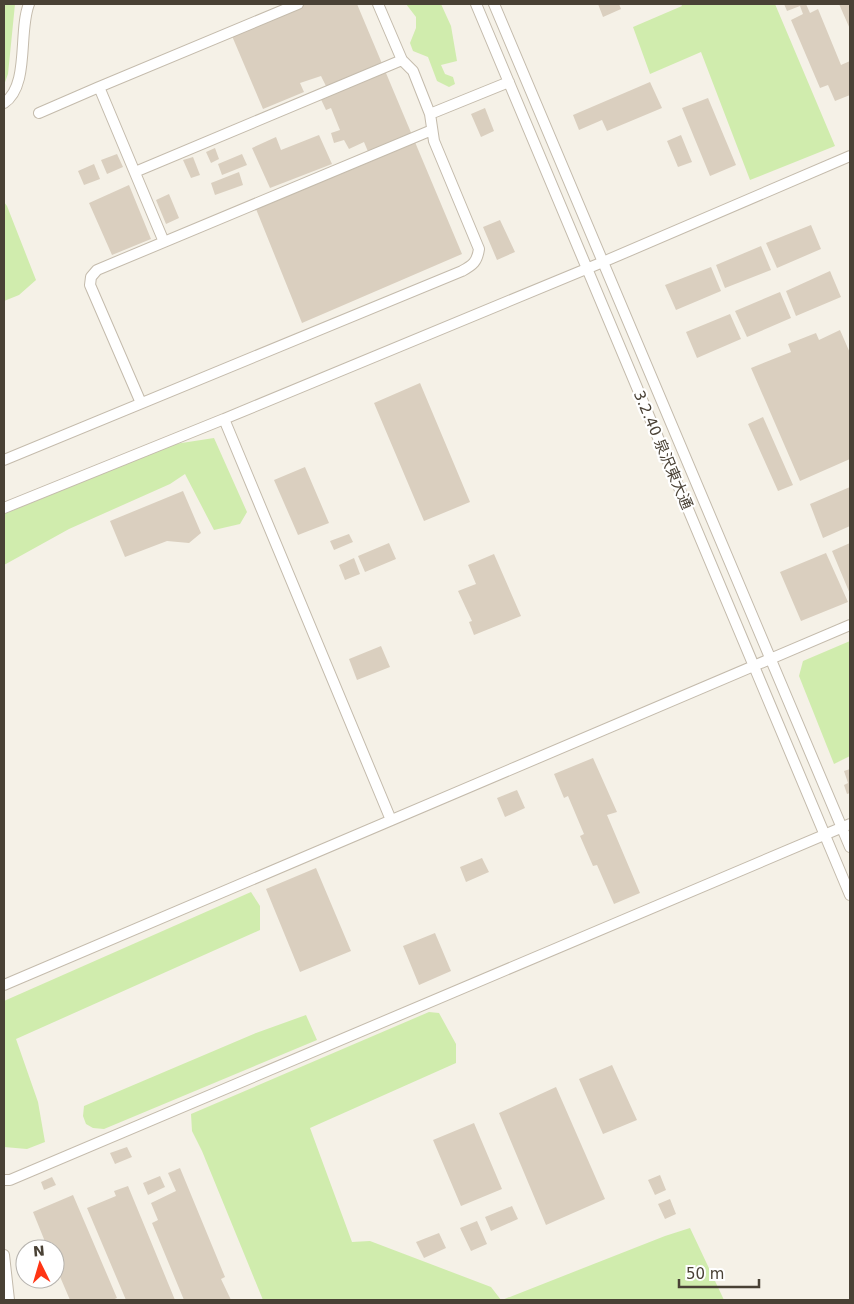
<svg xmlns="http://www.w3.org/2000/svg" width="854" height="1304" viewBox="0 0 854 1304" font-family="'DejaVu Sans','Noto Sans JP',sans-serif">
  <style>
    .green { fill: #d0ecad }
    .building { fill: #dacfbf }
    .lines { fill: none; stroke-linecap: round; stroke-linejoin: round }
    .minor-casing { stroke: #c4bbac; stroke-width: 12 }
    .minor { stroke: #fff; stroke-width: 10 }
    .labels { text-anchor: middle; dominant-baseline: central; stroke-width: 4.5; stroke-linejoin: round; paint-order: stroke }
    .street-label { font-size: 15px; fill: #494135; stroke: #fff }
  </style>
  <rect width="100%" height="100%" fill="#f5f1e7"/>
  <!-- green -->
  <path class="green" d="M4 4H15L8 74 4 85Z
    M406 4H441L451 26 457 61 441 65 445 74 453 77 455 84 449 87 437 81 428 57 413 51 410 43 416 28V17Z
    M681 4H775L835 146 750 180 701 52 650 74 633 27 682 6Z
    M4 202 7 206 36 280 19 295 4 301Z
    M214 438 247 512 240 524 214 530 185 474 170 484 69 529 4 565V514L175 444Z
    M850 641V756L834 764 799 676 803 661Z
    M251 892 260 906V930L16 1039 38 1102 45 1142 27 1149 4 1147V1001Z
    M429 1012 439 1013 456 1044V1063L310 1128 352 1242 370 1241 491 1287 501 1300H263L202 1151 192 1131 191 1114Z
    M306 1015 317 1040 104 1129 93 1128 86 1124 83 1116 84 1106 256 1033Z
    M690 1228 724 1300H502L665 1236Z"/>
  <!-- building -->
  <path class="building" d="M300 4H357L462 254 302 323 256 209 372 161 364 142 349 149 344 140 334 143 331 133 340 130 331 108 326 110 317 91 326 86 321 76 300 83 304 92 263 109 232 36Z
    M598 4H619L621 9 603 17Z
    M784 4H806L810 13 818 9 841 65 850 61V95L835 101 828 85 820 88 791 20 803 14 800 6 787 11Z
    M839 4H850V29Z
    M650 82 662 108 607 131 602 120 579 130 573 115Z
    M708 98 736 165 710 176 682 108Z
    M485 108 494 131 481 137 471 114Z
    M319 135 332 164 270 188 252 148 276 137 281 150Z
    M681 135 692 162 678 167 667 141Z
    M215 148 219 159 211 163 206 152Z
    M117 154 123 167 107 174 101 160Z
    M242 154 247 165 222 175 218 164Z
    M193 157 200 175 191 178 183 160Z
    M94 164 100 179 84 185 78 171Z
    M239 172 243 185 215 195 211 183Z
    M129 185 151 239 112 255 89 203Z
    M169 194 179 218 166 224 156 200Z
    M500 220 515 252 497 260 483 227Z
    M811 225 821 249 777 268 766 243Z
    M761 246 771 270 725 288 716 265Z
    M711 267 721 291 676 310 665 285Z
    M830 271 841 297 796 316 786 291Z
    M780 292 791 318 747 337 735 311Z
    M730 314 741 339 697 358 686 332Z
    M840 330 850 353V459L800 481 751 368 791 352 788 344 816 333 819 340Z
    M420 383 470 502 424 521 374 403Z
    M763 417 793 485 778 491 748 424Z
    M305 467 329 523 298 535 274 480Z
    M850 487V526L823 538 810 504Z
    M183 491 201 533 189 543 167 541 125 557 110 521Z
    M349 534 353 542 334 550 330 541Z
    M389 543 396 559 365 572 358 556Z
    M850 543V594L832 551Z
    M826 553 848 602 801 621 780 572Z
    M494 554 521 616 474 635 469 622 472 621 458 591 476 584 468 565Z
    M354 558 360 574 345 580 339 565Z
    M381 646 390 667 357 680 349 659Z
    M593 758 617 812 607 815 640 893 614 904 597 865 593 866 580 836 584 834 568 796 564 798 554 774Z
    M850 769V793L847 794 844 785 848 783 844 771Z
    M517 790 525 808 505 817 497 798Z
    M482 858 489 872 466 882 460 867Z
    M316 868 351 951 300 972 266 889Z
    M435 933 451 971 419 985 403 946Z
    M612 1065 637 1120 603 1134 579 1079Z
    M556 1087 605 1199 546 1225 499 1113Z
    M474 1123 502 1189 461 1206 433 1140Z
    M127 1147 132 1157 115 1164 110 1153Z
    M180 1168 225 1277 221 1279 231 1300H184L152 1223 158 1220 151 1203 176 1191 168 1173Z
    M660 1175 666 1190 655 1195 648 1180Z
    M160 1176 165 1187 148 1195 143 1183Z
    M52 1177 56 1185 44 1190 41 1182Z
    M128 1186 175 1300H126L87 1208 116 1196 114 1191Z
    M73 1195 117 1298 112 1300H70L55 1265V1249H48L33 1212Z
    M670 1199 676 1214 665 1219 658 1204Z
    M512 1206 518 1219 491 1231 485 1217Z
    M477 1221 487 1244 471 1251 460 1228Z
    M439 1233 446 1248 424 1258 416 1242Z"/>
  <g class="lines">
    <!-- minor casing -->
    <g class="minor-casing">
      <path id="minor" d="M476 4 850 895
        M494 4 850 847
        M4 103C30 86 18 31 29 4
        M39 113 99 87
        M430 114 509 82
        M135 172 402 60
        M164 242 99 87 298 4
        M141 403 90 285 91 277 97 270 432 130
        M4 460 462 271C473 265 477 262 479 249L434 141 430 114 413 71 402 60 378 4
        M4 508 224 419
        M391 820 224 419 603 262 850 156
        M4 985 850 625
        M4 1180H10L850 824
        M4 1255 9 1300"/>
    </g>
    <!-- minor -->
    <use href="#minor" class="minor"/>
  </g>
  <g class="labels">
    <!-- street labels -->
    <g class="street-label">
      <text transform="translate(663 450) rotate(67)">3.2.40 泉沢東大通</text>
    </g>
  </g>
  <!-- border -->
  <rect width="854" height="1304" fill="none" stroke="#494135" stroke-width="10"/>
  <!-- north arrow -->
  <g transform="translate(40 1264) rotate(355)"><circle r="24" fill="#ffffff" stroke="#b6b3ae"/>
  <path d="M0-4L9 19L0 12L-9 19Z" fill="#ff3514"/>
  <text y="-8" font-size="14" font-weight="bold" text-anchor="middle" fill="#494135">N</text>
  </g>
  <!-- scale -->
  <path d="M679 1279v8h80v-8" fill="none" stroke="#494135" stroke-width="2.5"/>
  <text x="686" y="1279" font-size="15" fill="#494135" stroke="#ffffff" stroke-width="4" paint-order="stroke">50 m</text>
</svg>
